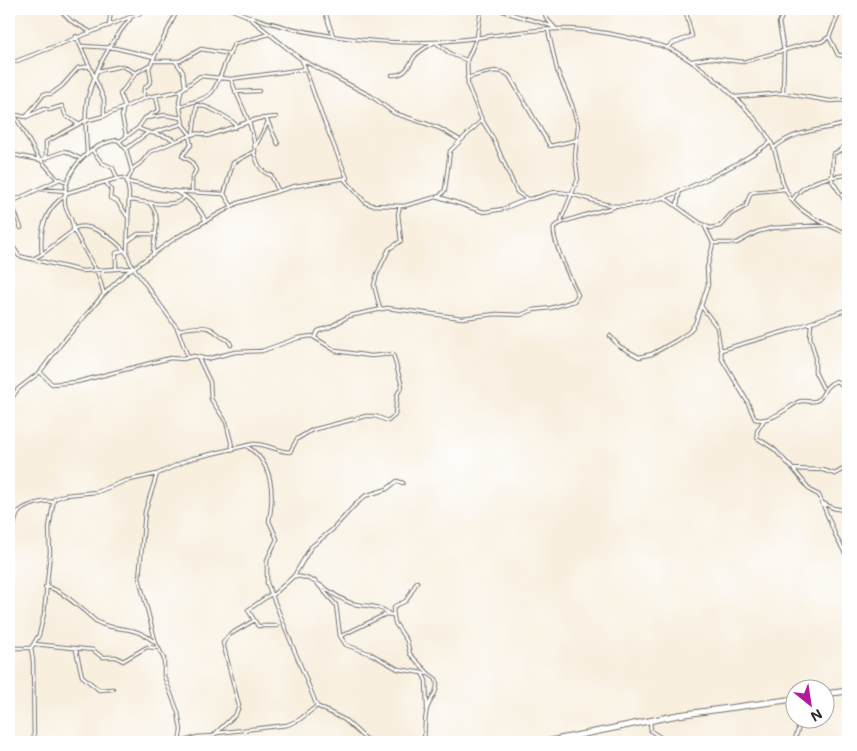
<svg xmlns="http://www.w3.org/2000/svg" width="857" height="751" viewBox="0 0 857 751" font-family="Mali,sans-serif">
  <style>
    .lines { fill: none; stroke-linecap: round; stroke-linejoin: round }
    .street-casing { stroke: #73706a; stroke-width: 4.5 }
    .highway-casing { stroke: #73706a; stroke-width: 7 }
    .street { stroke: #fff; stroke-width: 2.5 }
    .highway { stroke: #fff; stroke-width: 5 }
  </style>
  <rect width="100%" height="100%" fill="#fff"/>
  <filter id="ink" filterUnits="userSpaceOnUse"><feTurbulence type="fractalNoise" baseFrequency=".02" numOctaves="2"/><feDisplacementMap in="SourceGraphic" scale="10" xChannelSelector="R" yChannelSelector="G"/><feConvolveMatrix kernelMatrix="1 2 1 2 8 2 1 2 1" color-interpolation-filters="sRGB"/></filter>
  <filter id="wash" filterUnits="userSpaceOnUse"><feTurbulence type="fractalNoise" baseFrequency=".0096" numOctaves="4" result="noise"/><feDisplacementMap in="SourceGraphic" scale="20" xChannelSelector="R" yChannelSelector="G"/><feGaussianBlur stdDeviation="1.12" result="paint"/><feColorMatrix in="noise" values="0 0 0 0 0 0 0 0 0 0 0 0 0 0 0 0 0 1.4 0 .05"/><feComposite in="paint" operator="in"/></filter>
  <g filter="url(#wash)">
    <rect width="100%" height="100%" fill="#f8efdf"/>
  </g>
  <g filter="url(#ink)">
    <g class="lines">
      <!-- street casing -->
      <g class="street-casing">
        <path id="street" d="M59 9 71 21 89 31
          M230 9C286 33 372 45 434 42 475 40 516 30 558 29 591 28 630 37 662 46 695 56 763 117 774 149 780 165 780 184 791 199 805 217 828 225 848 234
          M324 9 333 36
          M481 9 477 37 467 60 468 86 482 120 493 138 517 192 527 199C538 199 547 192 557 192 580 193 601 207 624 206 664 205 738 165 771 142
          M499 9C516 18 537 19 555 28
          M544 9 546 18 555 28
          M830 9 837 17
          M841 9 829 37 838 55 848 56
          M109 26 111 9
          M548 30 557 70 572 105 578 126 575 157 578 179 561 220
          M76 36 104 99V116
          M82 46 115 48 154 57
          M667 48 673 43 692 36 685 9
          M302 60 371 96 394 113 439 128 460 140
          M153 61H180L201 49 230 54
          M692 61 709 58 743 62 809 43 821 42 829 37
          M176 62 183 72 185 87
          M9 64 151 9
          M98 71 122 66 136 73 149 65
          M392 75C406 76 409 65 415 56 420 50 429 46 435 42L451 54 466 60
          M467 78C480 75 500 65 510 77L550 146 577 140
          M181 92 179 102 183 124
          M235 92 259 91
          M783 93 784 51 779 23 785 9
          M736 97 783 93 830 101 848 100
          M143 99 144 89 151 81 149 68 178 9
          M9 105 38 157 58 180
          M197 105C206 105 228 117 235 124V128
          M125 107 120 94 136 73
          M180 107C190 101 202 102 211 93 219 86 226 55 235 44L269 34
          M123 109 122 116 126 135
          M16 115 26 117 44 109 49 110 62 106 66 116 78 124
          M26 117 44 94H51L62 86 78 68 90 66
          M146 118 165 115 182 118
          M266 118 278 144
          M85 121 104 116 148 97 180 91 200 76 231 79 305 69
          M138 128C149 135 165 133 176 141 187 138 197 129 207 136L257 119 276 117
          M155 132 182 124 191 135
          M193 134 197 105
          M189 136 191 145 182 156 191 161 196 170 192 178V191
          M120 141 138 128 145 118 159 110 156 96
          M848 146 833 154 832 181 848 205
          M255 147 268 122
          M774 148C795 129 823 131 848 123
          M842 148 848 162
          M126 149 149 132
          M92 150 102 163 113 168 117 178
          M87 152C86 135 84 118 87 101 94 71 111 42 130 19
          M254 152C257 162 260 173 271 175L278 190
          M9 154 40 160 65 151 81 159
          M46 159V142L86 120
          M132 169 142 162 150 152 176 141
          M345 180 366 203 372 205 404 206 440 196 445 190 450 151 482 120
          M106 182 111 190 110 198 117 201 127 216
          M128 182 170 191 224 194 231 205
          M40 189 66 191
          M174 191C187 195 200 208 205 220
          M66 193 116 179 124 178 128 181
          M224 194 233 163 255 151C254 124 239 103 231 79
          M9 195 14 200
          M439 197 484 212 503 209 527 199
          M665 198 700 223 710 228 720 226 731 214 746 206 750 194 753 192 786 189
          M129 200C143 201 177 210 185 196
          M792 200C805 181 827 177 848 175
          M11 202 21 228
          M9 203 60 179 66 182
          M150 204C163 218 153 237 153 254
          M677 205 680 190
          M73 229C89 219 117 241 126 253
          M9 240 19 256 82 271 133 268
          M127 242 138 234H156
          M713 243H737L757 232 772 228 828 225
          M42 254 74 230
          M33 259 42 254C39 231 45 208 66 195
          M116 267V253L124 250
          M104 294 98 274 73 229C74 220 66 213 65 204 62 172 88 144 118 140L126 149 132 171 127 182 129 193 127 254 131 264 177 328 188 357
          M701 306 717 327 722 359 747 401 755 419C771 423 785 409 798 402 804 399 811 404 818 400 826 393 822 387 836 381L848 389
          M380 309 374 285 377 274 389 249 401 241 398 214 400 206
          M811 323 810 337 815 355V372L823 388
          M179 330C188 328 203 325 211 329 218 333 221 338 228 340L231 345
          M610 336 619 346 639 357 652 354 677 340 689 332 695 324 708 285 707 268 712 248 713 243 704 225
          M315 337 318 331 330 327 349 316 387 308 462 318 496 314 521 315 533 310 551 308 574 301 578 295C572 282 551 240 554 227 559 221 601 211 614 207
          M721 350 790 330 848 309
          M199 359 210 382 211 399 226 422 233 450
          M9 402 18 389 40 372
          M764 420 757 431V438L774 449 793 469 823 470 835 474 848 466
          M248 447C274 464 274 495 269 521L277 539 267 560V583L317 706 345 720 369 742
          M794 470 811 491 819 495 837 539 848 558
          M157 474 145 512 139 578 156 643 164 659V676L178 712 181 730 179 742
          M823 503 833 508 848 511
          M9 534 12 533C14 527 15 518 18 513 24 505 45 500 53 502
          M294 576C318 577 330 596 351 603 364 607 377 604 388 613
          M315 581 336 605 340 636 346 645 371 654 398 669 429 674 436 679C440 691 430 699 427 709 424 720 425 731 424 742
          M417 582 406 601 395 606 393 611 395 623 407 641 410 654 429 674
          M45 587C58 586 86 613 96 621 107 629 122 627 134 631 142 633 148 637 155 642
          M271 594 248 610 258 626H277
          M273 595 294 576 311 547 332 530 354 506 365 496 387 489 397 481 403 483
          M341 636 386 614 393 615
          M34 644 93 650 102 657H116L123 661 147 647 159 648
          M9 648H31
          M76 650 82 676 99 690 113 689
          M422 673 426 681 427 708
          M650 721 651 731 663 739 665 742
          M217 733 287 725 299 720 317 706
          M34 742 33 661 31 648 39 635 44 614 50 553 49 528 54 499 65 495 97 492 125 481 157 474 190 459 253 444C266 443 277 452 290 452L297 439 312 430 366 416H375L388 421 395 415 397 395 402 386 393 354 371 356 336 351 312 336 298 338 262 351 235 352 207 359 194 356 183 359 170 358 77 382 52 384 40 372 61 344 104 294 126 273 177 237 238 203 295 186 347 178 322 116 302 60 247 16
          M182 742 197 737 213 736 236 714 239 706 223 643 229 635 253 621
          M794 742 798 730V718"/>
      </g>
      <!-- highway casing -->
      <g class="highway-casing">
        <path id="highway" d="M824 694 848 691
          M545 742 678 715 794 699"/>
      </g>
      <!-- street -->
      <use href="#street" class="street"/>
      <!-- highway -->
      <use href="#highway" class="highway"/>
    </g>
  </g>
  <!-- margin -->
  <rect width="857" height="751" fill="none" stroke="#fff" stroke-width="30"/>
  <!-- north arrow -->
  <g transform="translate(810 704) rotate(150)"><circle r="24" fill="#ffffff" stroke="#aaaaaa"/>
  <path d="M0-4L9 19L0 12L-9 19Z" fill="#b5179e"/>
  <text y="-8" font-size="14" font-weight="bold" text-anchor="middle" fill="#2b2b2b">N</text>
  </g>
</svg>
